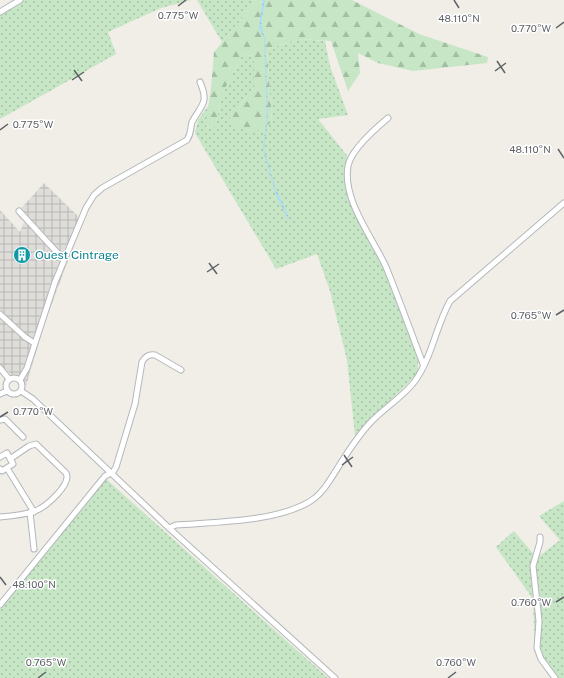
<svg xmlns="http://www.w3.org/2000/svg" width="564" height="678" viewBox="0 0 564 678" font-family="'Public Sans',sans-serif">
  <style>
    .industrial { fill: url(#industrial-grid) }
    .grass { fill: url(#grass-dots) }
    .forest { fill: url(#forest-firs) }
    .water { fill: url(#water-waves) }
    .lines { fill: none; stroke-linecap: round; stroke-linejoin: round }
    .minor-casing { stroke: #b4b7bb; stroke-width: 7 }
    .minor { stroke: #fff; stroke-width: 5 }
    .ticks { fill: none; stroke: #5e6267; stroke-width: 1.5 }
    .labels { text-anchor: middle; dominant-baseline: central; stroke-width: 3; stroke-linejoin: round; paint-order: stroke }
    .culture-label { font-size: 12px; fill: #0d838f; stroke: #fff; text-anchor: start }
    .ticks-label { font-size: 10px; text-anchor: middle; fill: #5e6267; stroke: #fff; stroke-width: 3; stroke-linejoin: round; paint-order: stroke }
  </style>
  <defs>
    <pattern id="industrial-grid" width="8" height="8" patternUnits="userSpaceOnUse"><rect width="8" height="8" fill="#dfddd9"/><path d="M0 4h8M4 0v8" fill="none" stroke="#b8b7b4"/></pattern>
    <pattern id="grass-dots" width="8" height="8" patternUnits="userSpaceOnUse"><rect width="8" height="8" fill="#c6e6c5"/><path d="M2 2h.1M6 6h.1" fill="none" stroke="#a4bea4" stroke-width="1.8" stroke-linecap="round"/></pattern>
    <pattern id="forest-firs" width="22" height="20" patternUnits="userSpaceOnUse"><rect width="22" height="20" fill="#c6e6c5"/><path d="M5 1l3.5 6h-7zM16 11l3.5 6h-7z" fill="#a4bea4"/></pattern>
    <pattern id="water-waves" width="16" height="10" patternUnits="userSpaceOnUse"><rect width="16" height="10" fill="#abdcfc"/><path d="M0 5q4-4 8 0t8 0" fill="none" stroke="#8eb6d0"/></pattern>
  </defs>
  <rect width="100%" height="100%" fill="#f0eee7"/>
  <!-- industrial -->
  <path class="industrial" d="M44 183 83 221 45 322 26 386 5 369 0 372V210L20 232 24 222 16 214Z"/>
  <!-- grass -->
  <path class="grass" d="M17 0H191L161 8 108 32 116 54 0 119V11Z
    M197 0H255L240 21 222 42Z
    M302 39 325 41 330 66 348 115 318 119 349 158 344 177 357 216 388 276 419 356 417 374 355 436 347 360 330 291 317 254 276 269 195 133 198 120 209 105 206 128 215 126 223 92 242 56 254 55V88L227 122H272L267 49Z
    M106 479 328 678H0V610Z
    M564 501V678H553L535 653 533 599 496 547 514 531 537 558 560 540 539 516Z"/>
  <!-- forest -->
  <path class="forest" d="M255 0H352L419 34 488 57 487 63 413 71 378 63 358 53 360 73 348 91 331 41 302 39 267 49 272 122 252 134 227 122 254 88V55L242 56 223 92 215 126 205 128 211 88 214 52 240 21Z"/>
  <!-- water -->
  <path class="water" d="M263 0H265L261 25 265 39 268 112 264 149 275 187 289 218 288 219 277 197 263 150 267 112 264 39 259 27Z"/>
  <g class="lines">
    <!-- minor casing -->
    <g class="minor-casing">
      <path id="minor" d="M0 12 20 0
        M388 118C376 128 351 150 348 166 342 200 373 238 386 267 399 299 411 332 423 364
        M19 211 64 260
        M0 314 25 337 34 343
        M0 368 9 379
        M6 386a8 8 0 1 1 16 0a8 8 0 1 1-16 0Z
        M20 380 27 368 55 282 86 208 94 195 102 188 187 140C192 132 190 128 192 122 202 104 209 103 200 82
        M21 391 33 399 169 528 335 678
        M0 394 7 391
        M0 420 5 419 23 437
        M0 457 7 453 13 464 2 471 0 469
        M7 468 34 512
        M30 512 34 549
        M0 517C12 516 24 515 35 511 46 507 72 484 66 473L36 444 29 446 10 459
        M169 528 176 525C215 522 275 522 309 502 318 497 325 488 330 480 343 460 354 440 370 423 384 408 403 397 415 381 432 357 436 326 450 301L564 203
        M540 537V542L533 566 539 621 537 648 541 659 555 678
        M0 605 105 476 113 472 116 467 135 404 142 362C145 357 148 354 155 355L181 370"/>
    </g>
    <!-- minor -->
    <use href="#minor" class="minor"/>
  </g>
  <!-- ticks -->
  <path class="ticks" d="M454 0 459 8M178 6 186 0M556 28 564 22M497 61 505 73M74 70 82 81M495 71 506 63M72 80 84 72M0 130 8 124M558 149 564 158M209 263 217 274M207 272 219 264M556 315 564 310M0 417 8 412M344 455 352 467M342 465 353 457M0 577 6 585M556 602 564 597M38 678 46 672M448 678 456 672"/>
  <!-- icons -->
  <defs>
    <g id="building-disc" transform="scale(0.9)"><circle r="9.5" fill="#0f9aa8" stroke="#fff"/><path d="M-4-6H4V6H1V3H-1V6H-4ZM-2.5-4.3h1.7v1.8h-1.7ZM.8-4.3h1.7v1.8H.8ZM-2.5-1h1.7V.8h-1.7ZM.8-1h1.7V.8H.8Z" fill="#fff"/></g>
  </defs>
  <g fill-rule="evenodd">
    <use href="#building-disc" x="22" y="255"/>
  </g>
  <g class="labels">
    <!-- culture labels -->
    <g class="culture-label">
      <text x="35" y="255">Ouest Cintrage</text>
    </g>
  </g>
  <g class="ticks-label">
    <text x="178" y="19">0.775°W</text>
    <text x="459" y="22">48.110°N</text>
    <text x="531" y="32">0.770°W</text>
    <text x="33" y="128">0.775°W</text>
    <text x="530" y="153">48.110°N</text>
    <text x="531" y="319">0.765°W</text>
    <text x="33" y="415">0.770°W</text>
    <text x="34" y="588">48.100°N</text>
    <text x="531" y="606">0.760°W</text>
    <text x="46" y="666">0.765°W</text>
    <text x="456" y="666">0.760°W</text>
  </g>
</svg>
